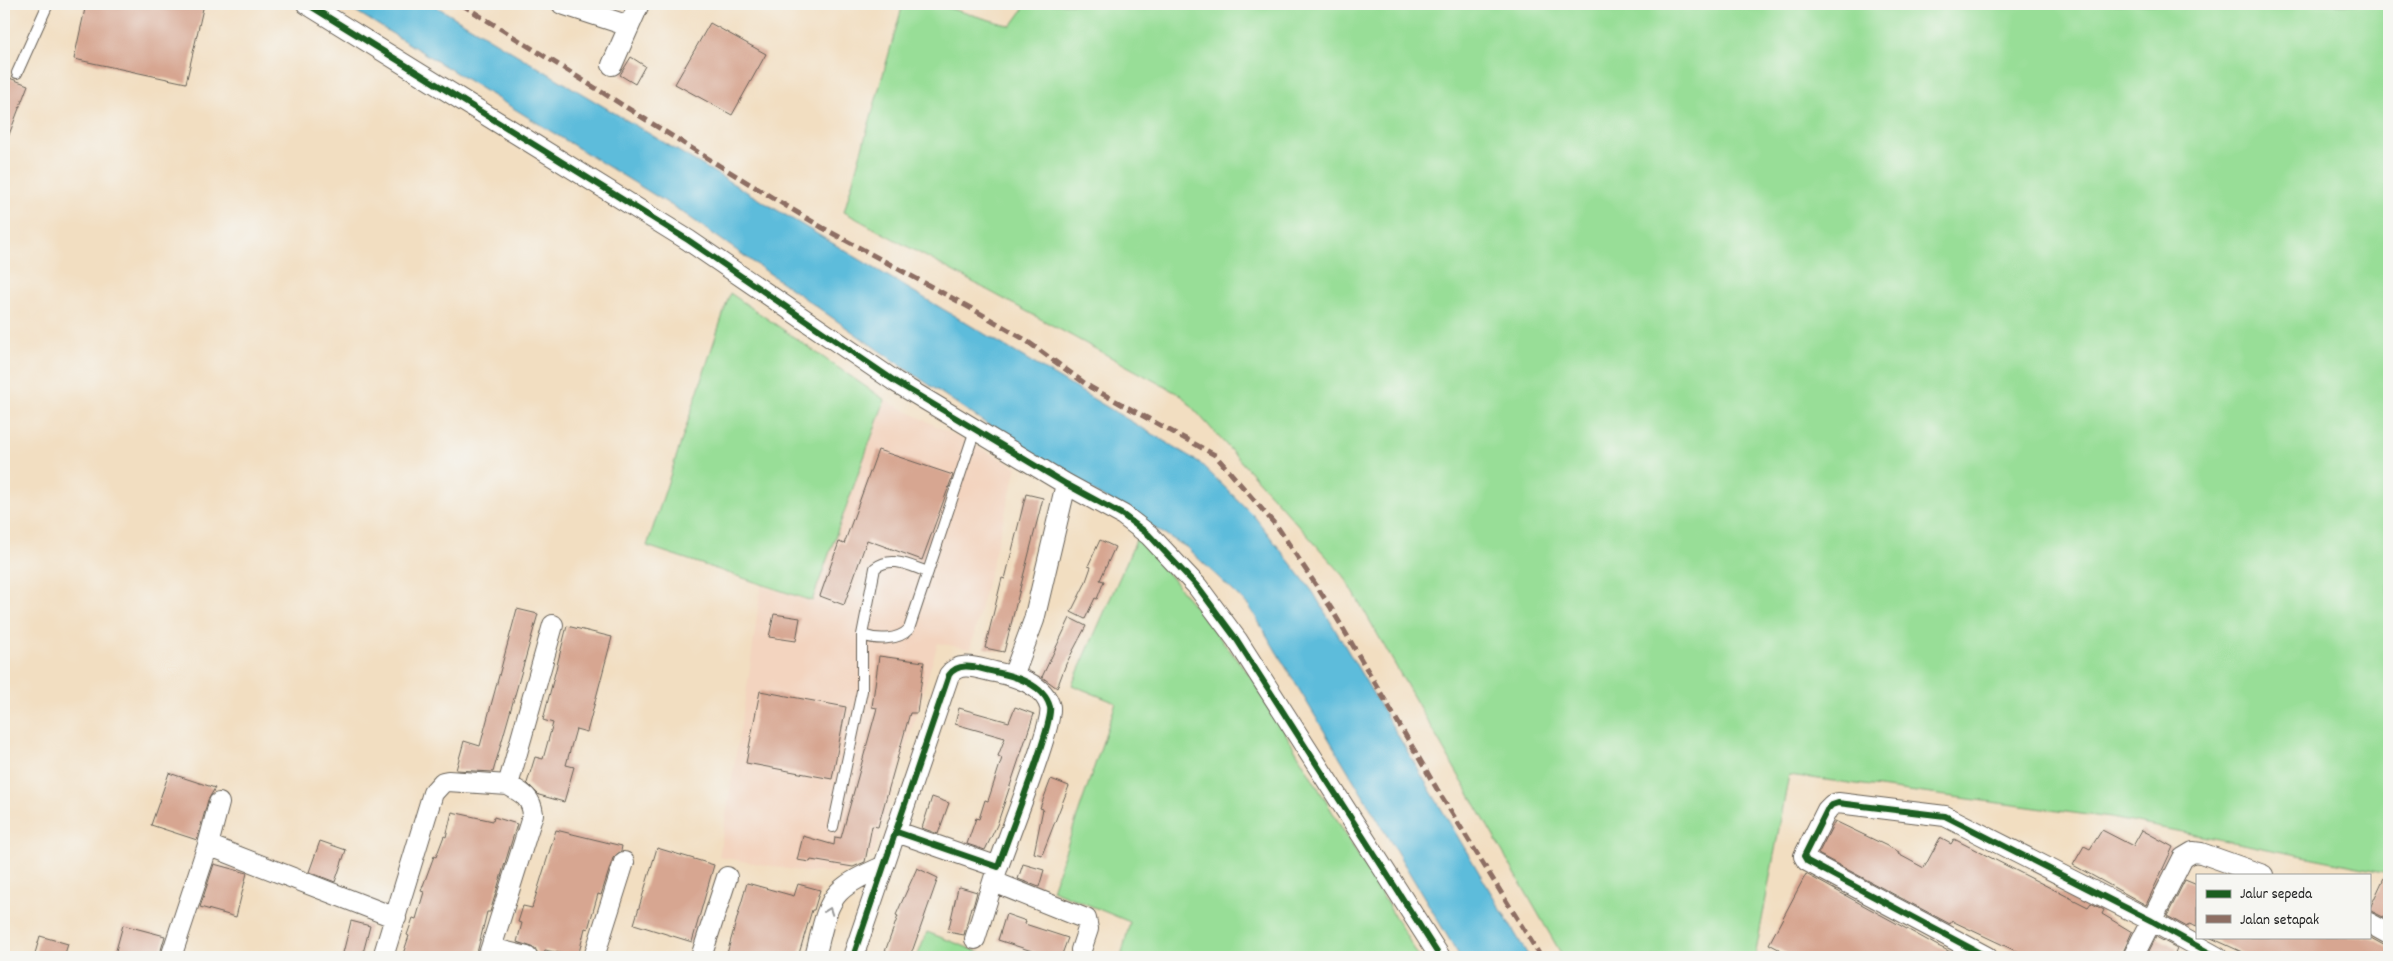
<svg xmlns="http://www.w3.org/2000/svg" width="2393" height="961" viewBox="0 0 2393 961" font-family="Dekko,sans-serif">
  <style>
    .built { fill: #f3d4bf }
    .green { fill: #98de97; stroke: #5a7d5a }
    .water { fill: #5dbcdb; stroke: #3c6c7c }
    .building { fill: #d7a691 }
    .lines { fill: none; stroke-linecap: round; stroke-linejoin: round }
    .service-casing { stroke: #676056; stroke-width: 12 }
    .minor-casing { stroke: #676056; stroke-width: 22 }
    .service { stroke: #fff; stroke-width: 10 }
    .minor { stroke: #fff; stroke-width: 20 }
    .quiet { stroke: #8d6e63; stroke-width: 5; stroke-dasharray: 10 5; stroke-linecap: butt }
    .cycleway-casing { stroke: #f6f6f2; stroke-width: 9 }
    .cycleway { stroke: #1b5e20; stroke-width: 6 }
    .oneway { stroke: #999 }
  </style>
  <rect width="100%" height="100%" fill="#f6f6f2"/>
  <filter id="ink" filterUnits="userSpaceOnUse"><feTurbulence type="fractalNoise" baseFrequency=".02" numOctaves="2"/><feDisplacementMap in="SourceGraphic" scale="10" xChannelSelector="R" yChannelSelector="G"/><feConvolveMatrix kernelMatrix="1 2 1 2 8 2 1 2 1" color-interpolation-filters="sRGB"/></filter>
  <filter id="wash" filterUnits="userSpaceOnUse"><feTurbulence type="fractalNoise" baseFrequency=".0096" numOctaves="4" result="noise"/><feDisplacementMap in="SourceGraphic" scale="20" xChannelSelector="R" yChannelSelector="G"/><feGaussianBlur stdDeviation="1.12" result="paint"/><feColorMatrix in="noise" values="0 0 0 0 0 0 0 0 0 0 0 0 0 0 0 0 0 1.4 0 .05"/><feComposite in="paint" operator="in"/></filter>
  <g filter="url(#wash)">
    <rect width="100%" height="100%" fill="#f2dec1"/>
    <!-- built -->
    <path class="built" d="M885 400 1017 467 970 649 938 643 873 857 851 852 846 872H805L719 857 749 675 761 586 812 601Z"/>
    <!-- green -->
    <path class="green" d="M903 4H934L1011 26 1027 4H2389V873L2111 818 1789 775 1755 957H1563L1344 576 1182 396 844 212Z
      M730 293 885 400 812 601 647 546Z
      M1137 538 1153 555 1253 679 1419 957H1121L1130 922 1052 890 1116 703 1072 685Z
      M927 932 992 957H917Z"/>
    <!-- water -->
    <path class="water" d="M344 4H432L1199 462 1254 516 1313 592 1529 957H1460L1249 606 1186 547 1025 450 884 354 682 212Z"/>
    <g id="blocks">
      <!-- building -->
      <path class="building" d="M86 4H204L186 83 74 59Z
        M710 23 766 54 732 115 675 84Z
        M631 57 645 66 635 84 620 75Z
        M4 76 28 85 5 145H4Z
        M878 450 953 475 922 560 867 540 844 605 820 596 839 542 844 544Z
        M1026 494 1043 498 1004 652 985 648 1002 578 1005 579Z
        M1100 540 1115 547 1100 580 1104 581 1097 599 1095 598 1085 619 1071 612 1085 584 1091 567 1088 566Z
        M517 609 538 614 493 772 456 770 464 741 480 746Z
        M774 614 800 618 796 641 769 637Z
        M1070 618 1086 626 1066 664 1057 688 1042 677Z
        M567 626 612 637 587 732 576 729 566 765 574 767 564 802 539 795 527 783 535 757 543 759 553 723 543 720Z
        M879 656 924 662 917 713H910L878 827 872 826 865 862 853 867 811 860 810 862 797 860 803 836 834 845 835 837 841 838 877 708 872 707Z
        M760 691 846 707 832 779 746 763Z
        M1015 707 1034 714 997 825 985 850 967 844 976 818 979 819 985 800 988 801 1002 758 998 756 1005 738 955 724 959 708 1009 722Z
        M169 773 215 788 208 800 197 840 151 825Z
        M1051 779 1069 786 1042 855 1034 853 1043 809 1040 808Z
        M932 797 949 803 938 834 922 828Z
        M452 812 493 821 494 817 517 824 490 912H487L476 957H402L409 936 407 935 413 918 416 919 424 892 421 891 434 856 436 857 444 836 446 837Z
        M1835 821 1885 845 1899 852 1898 854 1924 868 1940 838 1951 844 1954 839 2088 907 2091 903 2104 910 2102 914 2132 932 2121 957H2016L2018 952 1952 921 1950 924 1818 854Z
        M556 830 622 846 621 851 613 858 601 895 598 894 588 929 585 928 578 957 545 950 543 957 539 956 535 948 517 942 522 923 518 922 523 906 532 908Z
        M2102 830 2133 846 2142 830 2173 847 2146 905 2073 865 2084 846 2090 849Z
        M320 841 346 850 335 882 309 872Z
        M657 848 714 865 692 942 634 924Z
        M214 864 247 873 236 917 200 907Z
        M1023 864 1044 870 1039 887 1018 879Z
        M2389 867V920L2369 910Z
        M917 868 938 878 913 949 908 957H883L898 916 896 915Z
        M1806 874 1938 946 1961 957H1794L1769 944Z
        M2185 880 2197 885V927L2189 924 2187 927 2167 916Z
        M747 883 794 896 798 884 820 890 814 910H812L798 957H726Z
        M960 887 977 892 973 907H971L964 935 948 932 958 888Z
        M1006 914 1026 921 1025 924 1068 938 1061 957H1040L1041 954 998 940Z
        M351 921 370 926 362 957H342Z
        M123 925 165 936 159 957H127L115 954Z
        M40 936 68 944 64 957H34Z
        M2156 937 2177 948 2174 955 2177 957H2146Z
        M2209 937H2369L2389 948V957H2253Z"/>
    </g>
  </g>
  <g filter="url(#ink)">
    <use href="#blocks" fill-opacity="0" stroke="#676056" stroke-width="1"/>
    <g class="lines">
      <!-- service casing -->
      <g class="service-casing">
        <path id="service" d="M17 73 48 4
          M862 635 875 568C892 555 910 566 928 572
          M833 827 862 691V635C876 640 898 641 909 629L975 430"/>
      </g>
      <!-- minor casing -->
      <g class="minor-casing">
        <path id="minor" d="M307 4 688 240 896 382 1066 484 1123 515 1149 535 1197 586 1237 640 1440 957
          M562 4 629 26
          M612 65 639 4
          M1013 676 1034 620 1066 484
          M208 845 396 918
          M994 882 1086 919 1088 929 1081 950
          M2369 923 2389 934
          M975 939 997 869
          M491 948 533 814C531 797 522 793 508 785L553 625
          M171 957 208 845 219 803
          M383 957 433 793 443 782 448 781 508 785
          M488 957 491 948 527 957
          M594 957 624 862
          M701 957 727 877
          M815 957C821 937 824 907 839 892 851 880 869 873 884 866
          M853 957 949 675C960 660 979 669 995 672 1015 676 1044 684 1050 707 1054 723 1006 842 998 867L897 832
          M1987 957 1807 861 1804 856 1827 810 1832 805 1838 803 1945 816 2152 921 2217 957
          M2133 957 2183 858 2193 852 2201 853 2263 875"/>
      </g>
      <!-- service -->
      <use href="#service" class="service"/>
      <!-- minor -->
      <use href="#minor" class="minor"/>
      <!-- quiet -->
      <path class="quiet" d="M461 4 720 166 823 228 976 311 1024 339 1090 387 1215 455 1279 529 1331 608 1437 789 1541 957"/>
      <!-- cycleway casing -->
      <g class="cycleway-casing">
        <path id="cycleway" d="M307 4 688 240 896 382 1066 484 1123 515 1149 535 1197 586 1237 640 1440 957
          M853 957 949 675C960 660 979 669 995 672 1015 676 1044 684 1050 707 1054 723 1006 842 998 867L897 832
          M1987 957 1807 861 1804 856 1827 810 1832 805 1838 803 1945 816 2152 921 2217 957"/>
      </g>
      <!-- cycleway -->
      <use href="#cycleway" class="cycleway"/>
    </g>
    <!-- one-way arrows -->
    <defs><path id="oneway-chevron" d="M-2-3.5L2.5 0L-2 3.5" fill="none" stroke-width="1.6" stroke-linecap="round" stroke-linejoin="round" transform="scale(1.25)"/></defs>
    <use class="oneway" href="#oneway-chevron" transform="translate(829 911) rotate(-70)"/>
  </g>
  <!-- margin -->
  <rect width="2393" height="961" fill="none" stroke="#f6f6f2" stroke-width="20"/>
  <!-- legend -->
  <rect x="2196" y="874" width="175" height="65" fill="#f6f6f2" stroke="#9f9f9c"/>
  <rect x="2206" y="890" width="25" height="8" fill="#1b5e20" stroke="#9f9f9c"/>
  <text x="2240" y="898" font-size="15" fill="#1c1c1c">Jalur sepeda</text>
  <rect x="2206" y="915" width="25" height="8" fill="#8d6e63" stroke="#9f9f9c"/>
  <text x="2240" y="924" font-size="15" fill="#1c1c1c">Jalan setapak</text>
</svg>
